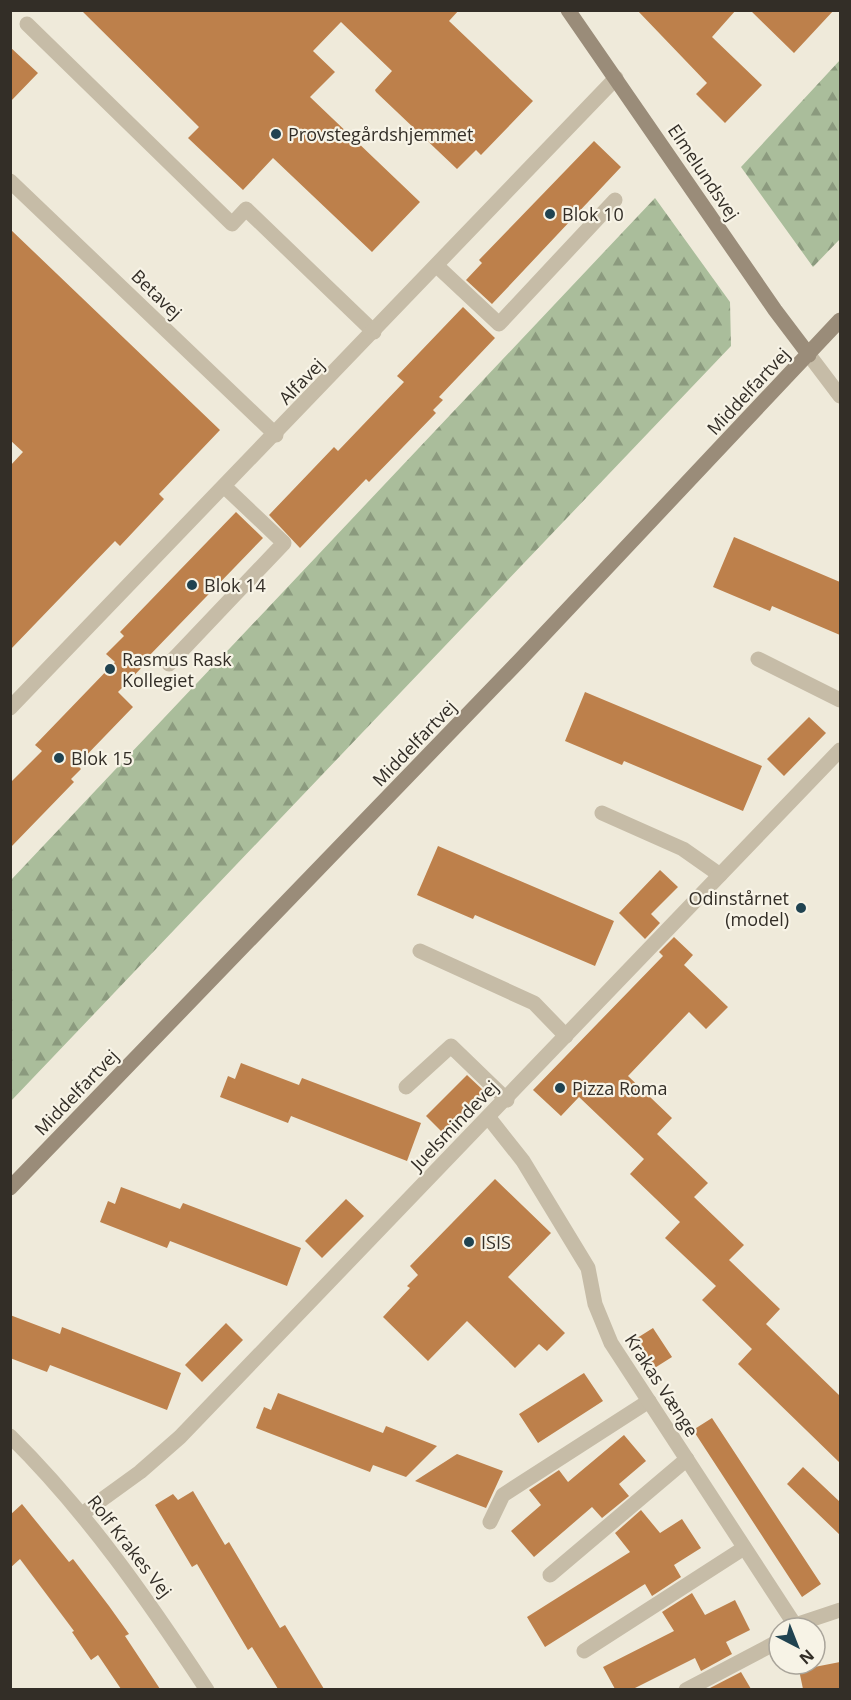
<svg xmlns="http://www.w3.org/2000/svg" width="851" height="1700" viewBox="0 0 851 1700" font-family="'Open Sans',sans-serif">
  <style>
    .forest { fill: url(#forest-firs) }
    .building { fill: #bd804b }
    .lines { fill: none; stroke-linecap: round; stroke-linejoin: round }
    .lane { stroke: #c6bca7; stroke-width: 15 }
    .street { stroke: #c6bca7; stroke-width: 15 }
    .secondary { stroke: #9a8c79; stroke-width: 15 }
    .poi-dot { fill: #204351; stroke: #f7f3e6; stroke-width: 2 }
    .labels { text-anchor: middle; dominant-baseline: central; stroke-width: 4.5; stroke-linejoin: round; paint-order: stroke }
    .poi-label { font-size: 18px; fill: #332e27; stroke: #f7f3e6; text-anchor: start }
    .street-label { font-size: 18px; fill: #332e27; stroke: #f7f3e6 }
  </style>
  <defs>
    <pattern id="forest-firs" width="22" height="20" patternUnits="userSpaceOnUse" patternTransform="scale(1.5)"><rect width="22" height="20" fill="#aabd9b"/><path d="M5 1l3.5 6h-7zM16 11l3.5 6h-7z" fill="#8b9a7e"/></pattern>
  </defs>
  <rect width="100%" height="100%" fill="#efeada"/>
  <!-- forest -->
  <path class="forest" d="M840 60V239L813 267 741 167Z
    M655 198 730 302 731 346 11 1101V880Z"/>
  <!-- building -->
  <path class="building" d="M81 10H459L449 21 533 101 481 155 476 150 457 169 376 92 375 90 392 71 341 22 313 51 335 72 310 97 420 202 372 252 273 158 243 190 188 138 199 127Z
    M637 10H736L712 37 762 85 725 123 696 94 707 83Z
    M750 10H834L794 53Z
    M10 47 38 73 10 102Z
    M594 141 621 167 492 304 466 280 482 263 479 260Z
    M10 229 220 430 159 494 164 499 120 546 115 541 10 650V466L23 452 10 440Z
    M463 307 495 338 439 397 443 400 433 410 436 413 369 482 366 479 300 548 269 515 334 447 338 451 404 382 397 376Z
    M236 512 263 538 147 658 149 660 118 692 133 707 77 765 81 769 71 779 74 782 10 848V783L42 751 35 745 115 662 106 654 124 636 120 632Z
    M734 537 840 582V635L772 606 770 611 713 587Z
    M585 692 762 766 743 811 624 761 622 765 565 741Z
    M809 717 826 733 784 776 767 759Z
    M438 846 614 921 595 966 475 915 473 919 417 895Z
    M660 870 678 887 651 914 660 923 645 939 619 913Z
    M674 937 693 955 684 965 728 1007 706 1029 689 1012 628 1076 672 1118 657 1134 708 1183 694 1197 744 1245 729 1260 780 1309 766 1324 840 1396V1463L738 1364 752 1349 702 1300 716 1286 665 1238 680 1222 630 1174 644 1159 579 1097 561 1116 533 1090 663 956 659 952Z
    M241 1063 299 1085 302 1078 421 1123 407 1161 291 1116 288 1123 220 1097 228 1076 235 1079Z
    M467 1075 484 1091 443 1133 426 1116Z
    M495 1179 551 1233 508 1277 565 1333 547 1351 539 1344 515 1368 467 1321 428 1361 383 1317 410 1288 407 1286 418 1275 410 1266Z
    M121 1187 180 1209 183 1203 301 1248 287 1286 170 1241 167 1248 100 1222 108 1201 115 1204Z
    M346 1199 364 1216 322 1258 305 1241Z
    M10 1315 60 1334 62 1327 181 1373 167 1410 50 1365 47 1372 10 1358Z
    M226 1323 243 1340 202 1382 185 1365Z
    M653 1328 672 1357 653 1369 634 1340Z
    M584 1373 603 1401 538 1443 519 1414Z
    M278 1393 383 1433 386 1426 437 1446 406 1477 373 1465 370 1472 256 1428 264 1407 271 1410Z
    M712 1418 821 1584 802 1597 693 1430Z
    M624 1435 646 1461 619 1484 629 1496 602 1518 592 1507 534 1557 511 1531 541 1505 529 1490 559 1470 568 1482Z
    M457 1454 503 1471 486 1508 415 1481Z
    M803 1467 840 1502V1535L787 1484Z
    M193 1491 225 1545 229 1542 280 1628 285 1625 324 1689H278L252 1647 248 1650 197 1564 192 1567 155 1505 173 1494 178 1500Z
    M22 1504 69 1562 73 1559 109 1606 129 1634 125 1636 160 1689H121L98 1655 91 1660 72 1632 74 1631 20 1559 10 1568V1515Z
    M641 1510 660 1533 682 1519 701 1548 674 1565 681 1577 652 1596 645 1584 545 1647 527 1617 630 1552 615 1533Z
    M692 1593 705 1615 735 1600 750 1630 726 1642 732 1654 701 1671 695 1658 633 1689H615L603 1667 674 1631 662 1612Z
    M840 1662V1689H803L799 1670Z
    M741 1672 751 1689H711L710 1688Z"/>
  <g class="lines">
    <!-- lane -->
    <path class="lane" d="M27 24 232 224 246 209 374 332
      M10 181 276 435
      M437 266 499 324 615 200
      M758 659 840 700
      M169 664 284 543 225 487
      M602 813 683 849 720 875
      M420 951 534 1003 566 1036
      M406 1087 451 1046 507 1100
      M490 1522 503 1495 649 1401
      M550 1575 687 1459
      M584 1651 744 1548
      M686 1690 779 1641"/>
    <!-- street -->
    <path class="street" d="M809 355 840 396
      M10 708 616 78
      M489 1118 523 1161 588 1268 595 1304 611 1343 795 1625 840 1610
      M10 1436C87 1512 148 1600 207 1690
      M82 1514 140 1472 180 1437 840 750"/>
    <!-- secondary -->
    <path class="secondary" d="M568 10 775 310 809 355
      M10 1188 519 661 840 320"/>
  </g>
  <!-- markers -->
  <g class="poi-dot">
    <circle cx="276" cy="134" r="6"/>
    <circle cx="550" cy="214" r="6"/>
    <circle cx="192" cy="585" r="6"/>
    <circle cx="110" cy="669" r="6"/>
    <circle cx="59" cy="758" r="6"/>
    <circle cx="801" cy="908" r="6"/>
    <circle cx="560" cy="1088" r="6"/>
    <circle cx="469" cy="1242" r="6"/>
  </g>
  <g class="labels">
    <!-- poi labels -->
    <g class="poi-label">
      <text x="288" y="134">Provstegårdshjemmet</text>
      <text x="562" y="214">Blok 10</text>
      <text x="204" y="585">Blok 14</text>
      <text x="122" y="659">Rasmus Rask<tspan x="122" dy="21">Kollegiet</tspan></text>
      <text x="71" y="758">Blok 15</text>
      <text x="789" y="898" text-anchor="end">Odinstårnet<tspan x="789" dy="21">(model)</tspan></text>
      <text x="572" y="1088">Pizza Roma</text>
      <text x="481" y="1242">ISIS</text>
    </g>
    <!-- street labels -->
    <g class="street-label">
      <text transform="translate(704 172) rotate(56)">Elmelundsvej</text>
      <text transform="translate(157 294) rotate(44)">Betavej</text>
      <text transform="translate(301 381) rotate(-46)">Alfavej</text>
      <text transform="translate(748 391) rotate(-47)">Middelfartvej</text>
      <text transform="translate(414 743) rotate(-46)">Middelfartvej</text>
      <text transform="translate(76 1092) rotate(-46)">Middelfartvej</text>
      <text transform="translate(454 1125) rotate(-46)">Juelsmindevej</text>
      <text transform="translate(662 1385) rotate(57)">Krakas Vænge</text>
      <text transform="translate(130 1546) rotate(52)">Rolf Krakes Vej</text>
    </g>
  </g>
  <!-- border -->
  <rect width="851" height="1700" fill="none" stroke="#332e27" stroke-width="24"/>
  <!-- north arrow -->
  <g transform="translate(797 1646) rotate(138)"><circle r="28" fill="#f7f3e6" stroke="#a9a49a" stroke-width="1.5"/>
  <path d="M0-4.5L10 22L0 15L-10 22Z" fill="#204351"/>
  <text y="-9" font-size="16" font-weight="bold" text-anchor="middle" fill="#332e27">N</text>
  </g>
</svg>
